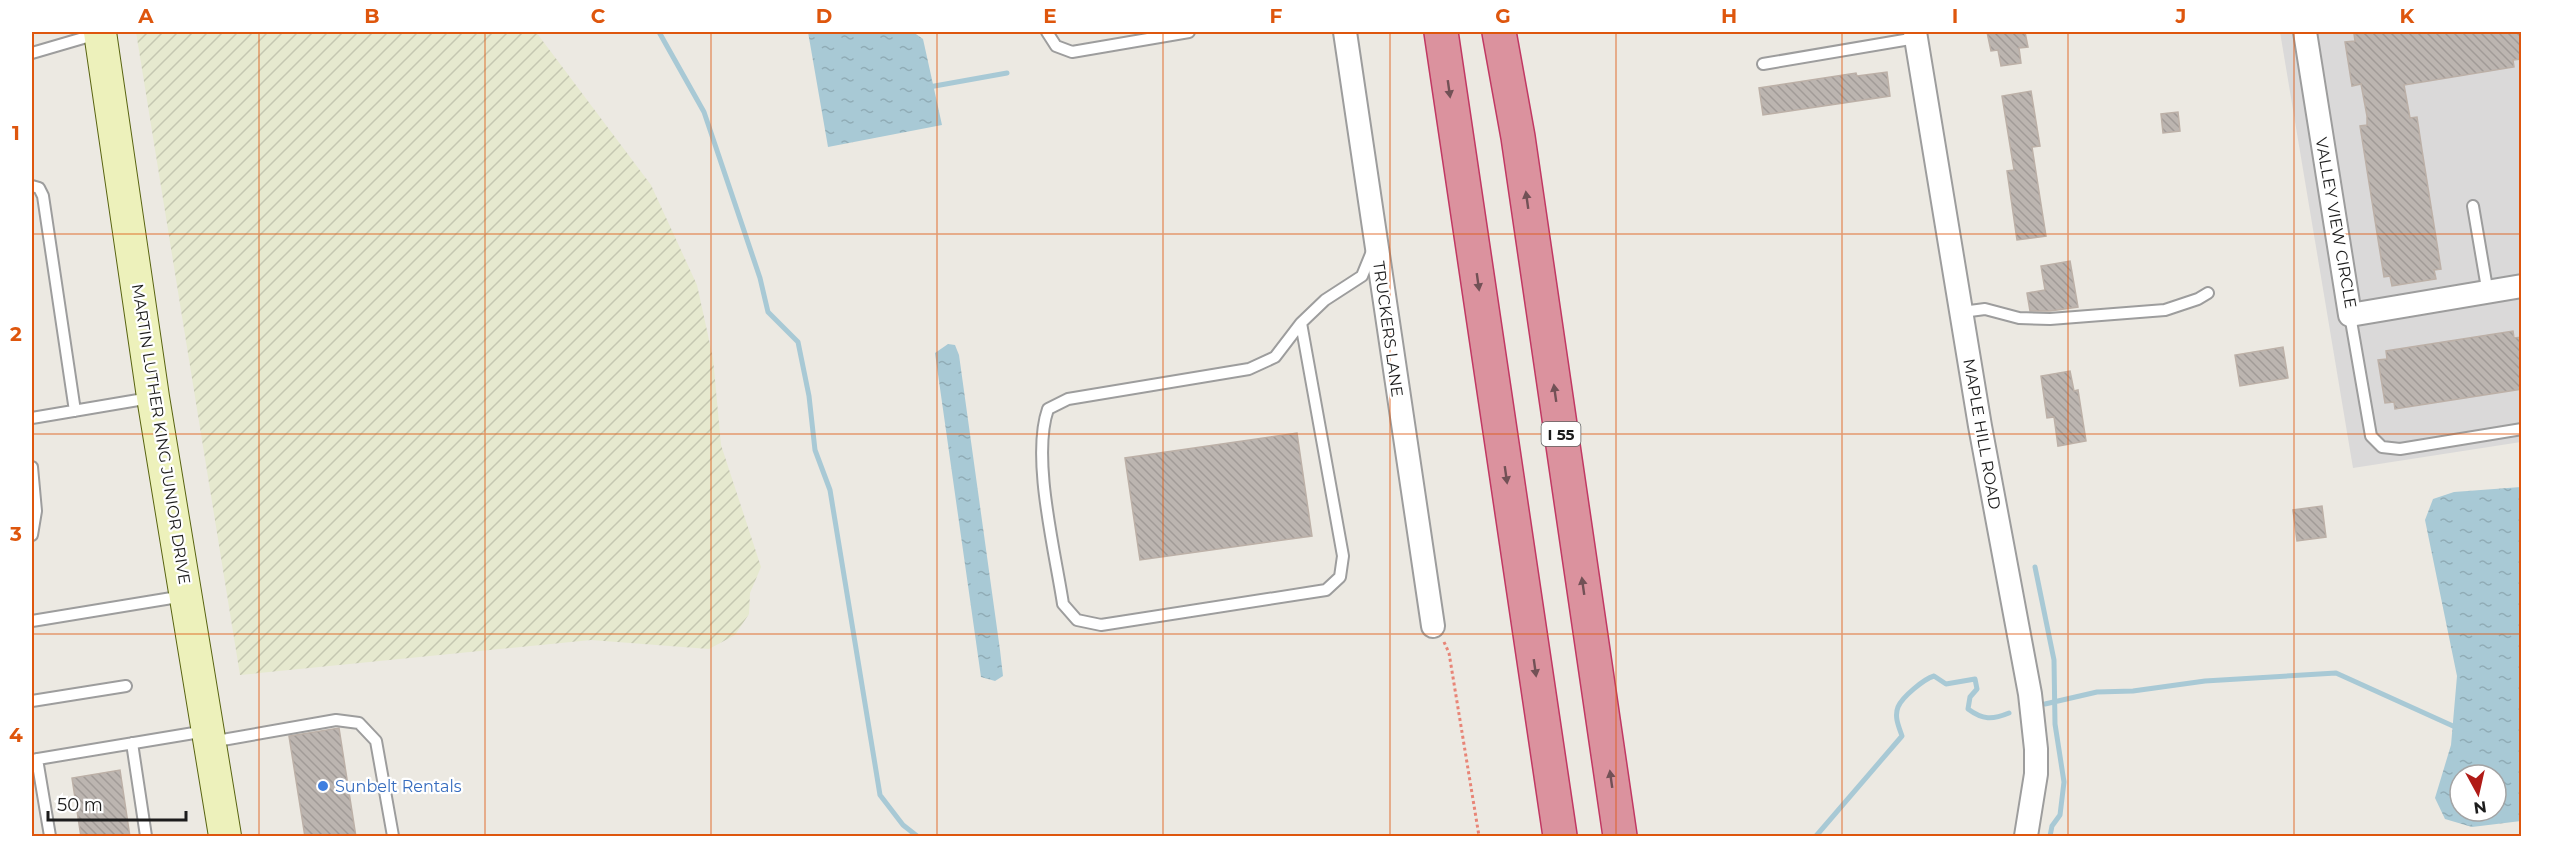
<svg xmlns="http://www.w3.org/2000/svg" width="2553" height="868" viewBox="0 0 2553 868" font-family="Montserrat,sans-serif">
  <style>
    .residential { fill: #dad9d9 }
    .farmland { fill: url(#farmland-furrows) }
    .water { fill: url(#water-ripples); fill-rule: evenodd }
    .lines { fill: none; stroke-linecap: round; stroke-linejoin: round }
    .stream { stroke: #a8c9d5; stroke-width: 5 }
    .building { fill: url(#building-back-hatch); stroke: #bcb0a7; stroke-width: 1.5 }
    .lane-casing { stroke: #9d9d9d; stroke-width: 14 }
    .street-casing { stroke: #9d9d9d; stroke-width: 26 }
    .secondary-casing { stroke: #596411; stroke-width: 34 }
    .highway-casing { stroke: #c13863; stroke-width: 36 }
    .path { stroke: #e88577; stroke-width: 3; stroke-dasharray: 3 3; stroke-linecap: butt }
    .lane { stroke: #fff; stroke-width: 10 }
    .street { stroke: #fff; stroke-width: 22 }
    .secondary { stroke: #edf1bb; stroke-width: 32 }
    .highway { stroke: #db929e; stroke-width: 33 }
    .oneway { fill: #725156 }
    .grid { fill: none; stroke: #de560d; stroke-width: 1.5; stroke-opacity: 0.55 }
    .shop-dot { fill: #3f7fe0; stroke: #fff; stroke-width: 2 }
    .labels { text-anchor: middle; dominant-baseline: central; stroke-width: 4.5; stroke-linejoin: round; paint-order: stroke }
    .shield { fill: #fff; stroke: #606060; stroke-width: 1.5 }
    .shield-label { font-size: 15px; font-weight: bold; fill: #1c1c1c }
    .street-label { font-size: 16px; fill: #1c1c1c; stroke: #fff }
    .shop-label { font-size: 16px; fill: #366cbe; stroke: #fff; text-anchor: start }
    .neatline { fill: none; stroke: #de560d; stroke-width: 2 }
    .grid-label { font-size: 20px; text-anchor: middle; font-weight: bold; fill: #de560d }
  </style>
  <defs>
    <pattern id="farmland-furrows" width="10" height="10" patternUnits="userSpaceOnUse" patternTransform="scale(1.5)"><rect width="10" height="10" fill="#e6e9cf"/><path d="M-1 1l2-2M0 10L10 0M9 11l2-2" fill="none" stroke="#c5c7b1"/></pattern>
    <pattern id="water-ripples" width="26" height="14" patternUnits="userSpaceOnUse" patternTransform="scale(1.5)"><rect width="26" height="14" fill="#a8c9d5"/><path d="M2 4q2-2 4 0t4 0M15 11q2-2 4 0t4 0" fill="none" stroke="#90acb6"/></pattern>
    <pattern id="building-back-hatch" width="6" height="6" patternUnits="userSpaceOnUse" patternTransform="scale(1.5)"><rect width="6" height="6" fill="#bcb5b0"/><path d="M-1 5l2 2M0 0l6 6M5-1l2 2" fill="none" stroke="#a19b97"/></pattern>
  </defs>
  <rect width="100%" height="100%" fill="#ece9e2"/>
  <!-- residential -->
  <path class="residential" d="M2280 32H2521V442L2353 468Z"/>
  <!-- farmland -->
  <path class="farmland" d="M136 32H536L651 185 697 285 713 358 721 445 761 567 750 593 749 614 735 635 709 649 591 640 240 675Z"/>
  <!-- water -->
  <path class="water" d="M808 32H913L923 39 942 125 828 147Z
    M948 344 955 345 959 355 1000 650 1003 676 995 681 981 677 935 353Z
    M2521 487V821L2472 827 2445 819 2435 798 2451 745 2457 676 2425 520 2433 499 2454 492ZM2460 775H2496V811H2460Z"/>
  <g class="lines">
    <!-- stream -->
    <path class="stream" d="M659 32 704 112 760 278 768 312 798 342 809 396 815 450 830 490 880 795 903 825 917 836
      M929 87 1007 73
      M2035 567 2054 660 2055 724 2064 782 2060 815 2052 826 2050 836
      M2045 704 2097 692 2133 691 2205 681 2336 673 2453 726
      M1816 836 1902 736C1899 727 1894 717 1898 707 1902 697 1924 679 1934 676L1946 684 1975 679 1977 689 1970 697 1968 709C1983 720 1992 720 2009 713"/>
  </g>
  <!-- building -->
  <path class="building" d="M1987 32H2025L2028 47 2019 48 2021 63 2001 66 1998 50 1991 51Z
    M2371 32H2520L2521 59 2513 60 2514 67 2404 85 2410 118 2417 117 2422 150 2441 269 2434 270 2436 279 2392 286 2390 276 2384 277 2360 126 2367 125V116L2361 84 2352 86 2345 42 2355 41 2354 34Z
    M1887 72 1890 96 1763 115 1759 88 1856 73 1857 76Z
    M2031 91 2040 146 2032 147 2046 236 2017 240 2007 171 2014 170 2002 96Z
    M2178 112 2180 131 2163 133 2161 114Z
    M2070 261 2078 307 2050 311H2030L2027 293 2045 290 2041 266Z
    M2513 331 2514 338 2522 337V389L2395 409 2394 402 2385 403 2378 360 2387 359 2386 351Z
    M2283 347 2288 378 2240 386 2235 355Z
    M2070 371 2074 391 2078 390 2086 441 2058 446 2054 417 2047 418 2041 376Z
    M1297 433 1312 536 1140 560 1125 458Z
    M2322 506 2326 537 2297 541 2293 510Z
    M339 728 356 837H305L289 736Z
    M120 770 130 837H81L72 778Z"/>
  <g class="lines">
    <!-- lane casing -->
    <g class="lane-casing">
      <path id="lane" d="M1047 32 1056 46 1072 52 1189 32
        M32 53 97 34
        M1763 64 1916 38
        M32 186 39 188 43 196 75 411
        M2473 206 2488 294
        M1962 312 1985 309 2019 318 2050 319 2165 310 2198 299 2208 293
        M2350 315 2371 436 2382 447 2400 449 2522 429
        M1301 323 1343 556 1340 577 1326 590 1101 625 1077 620 1063 604C1055 551 1031 457 1048 409L1068 399 1249 369 1275 357 1301 323 1325 300 1362 276 1373 249
        M32 418 150 398
        M32 467 36 511 32 535
        M32 621 184 596
        M32 701 126 686
        M211 742 336 720 359 723 376 741 393 836
        M132 743 146 836
        M37 759 50 836
        M32 760 206 731"/>
    </g>
    <!-- street casing -->
    <g class="street-casing">
      <path id="street" d="M1345 32 1433 626
        M1915 32 1980 426 2030 694 2036 749V774L2026 836
        M2305 32 2350 315 2522 286"/>
    </g>
    <!-- secondary casing -->
    <g class="secondary-casing">
      <path id="secondary" d="M100 32 153 397 225 836"/>
    </g>
    <!-- highway casing -->
    <g class="highway-casing">
      <path id="highway" d="M1441 32 1560 836
        M1499 32 1518 137 1620 836"/>
    </g>
    <!-- path -->
    <path class="path" d="M1444 642 1449 653 1479 836"/>
    <!-- lane -->
    <use href="#lane" class="lane"/>
    <!-- street -->
    <use href="#street" class="street"/>
    <!-- secondary -->
    <use href="#secondary" class="secondary"/>
    <!-- highway -->
    <use href="#highway" class="highway"/>
  </g>
  <!-- one-way arrows -->
  <defs><path id="oneway-solid" d="M-6-.8H1V-3.2L6.5 0L1 3.2V.8H-6Z" transform="scale(1.5)"/></defs>
  <g class="oneway">
    <use href="#oneway-solid" transform="translate(1449 89) rotate(82)"/>
    <use href="#oneway-solid" transform="translate(1527 200) rotate(-98)"/>
    <use href="#oneway-solid" transform="translate(1478 282) rotate(82)"/>
    <use href="#oneway-solid" transform="translate(1555 393) rotate(-98)"/>
    <use href="#oneway-solid" transform="translate(1506 475) rotate(82)"/>
    <use href="#oneway-solid" transform="translate(1583 586) rotate(-98)"/>
    <use href="#oneway-solid" transform="translate(1535 668) rotate(82)"/>
    <use href="#oneway-solid" transform="translate(1611 779) rotate(-98)"/>
  </g>
  <!-- grid -->
  <path class="grid" d="M259 32V836M485 32V836M711 32V836M937 32V836M1163 32V836M1390 32V836M1616 32V836M1842 32V836M2068 32V836M2294 32V836M32 234H2522M32 434H2522M32 634H2522"/>
  <!-- markers -->
  <circle class="shop-dot" cx="323" cy="786" r="6"/>
  <g class="labels">
    <!-- shield labels -->
    <rect class="shield" x="1541.5" y="422" width="39" height="24" rx="4.5"/>
    <g class="shield-label">
      <text x="1561" y="434">I 55</text>
    </g>
    <!-- street labels -->
    <g class="street-label">
      <text transform="translate(2336 223) rotate(80)">VALLEY VIEW CIRCLE</text>
      <text transform="translate(1388 329) rotate(82)">TRUCKERS LANE</text>
      <text transform="translate(161 434) rotate(81)">MARTIN LUTHER KING JUNIOR DRIVE</text>
      <text transform="translate(1982 434) rotate(80)">MAPLE HILL ROAD</text>
    </g>
    <!-- shop labels -->
    <g class="shop-label">
      <text x="335" y="786">Sunbelt Rentals</text>
    </g>
  </g>
  <!-- border -->
  <rect width="2553" height="868" fill="none" stroke="#ffffff" stroke-width="66"/>
  <!-- north arrow -->
  <g transform="translate(2478 793) rotate(172)"><circle r="28" fill="#ffffff" stroke="#a4a4a4" stroke-width="1.5"/>
  <path d="M0-4.5L10 22L0 15L-10 22Z" fill="#b01b17"/>
  <text y="-9" font-size="16" font-weight="bold" text-anchor="middle" fill="#1c1c1c">N</text>
  </g>
  <!-- scale -->
  <path d="M48 811v9h138v-9" fill="none" stroke="#1c1c1c" stroke-width="3"/>
  <text x="57" y="811" font-size="18" fill="#1c1c1c" stroke="#ffffff" stroke-width="4.5" paint-order="stroke">50 m</text>
  <rect x="33" y="33" width="2487" height="802" class="neatline"/>
  <g class="grid-label">
    <text x="146" y="23">A</text>
    <text x="372" y="23">B</text>
    <text x="598" y="23">C</text>
    <text x="824" y="23">D</text>
    <text x="1050" y="23">E</text>
    <text x="1276" y="23">F</text>
    <text x="1503" y="23">G</text>
    <text x="1729" y="23">H</text>
    <text x="1955" y="23">I</text>
    <text x="2181" y="23">J</text>
    <text x="2407" y="23">K</text>
    <text x="16" y="140">1</text>
    <text x="16" y="341">2</text>
    <text x="16" y="541">3</text>
    <text x="16" y="742">4</text>
  </g>
</svg>
